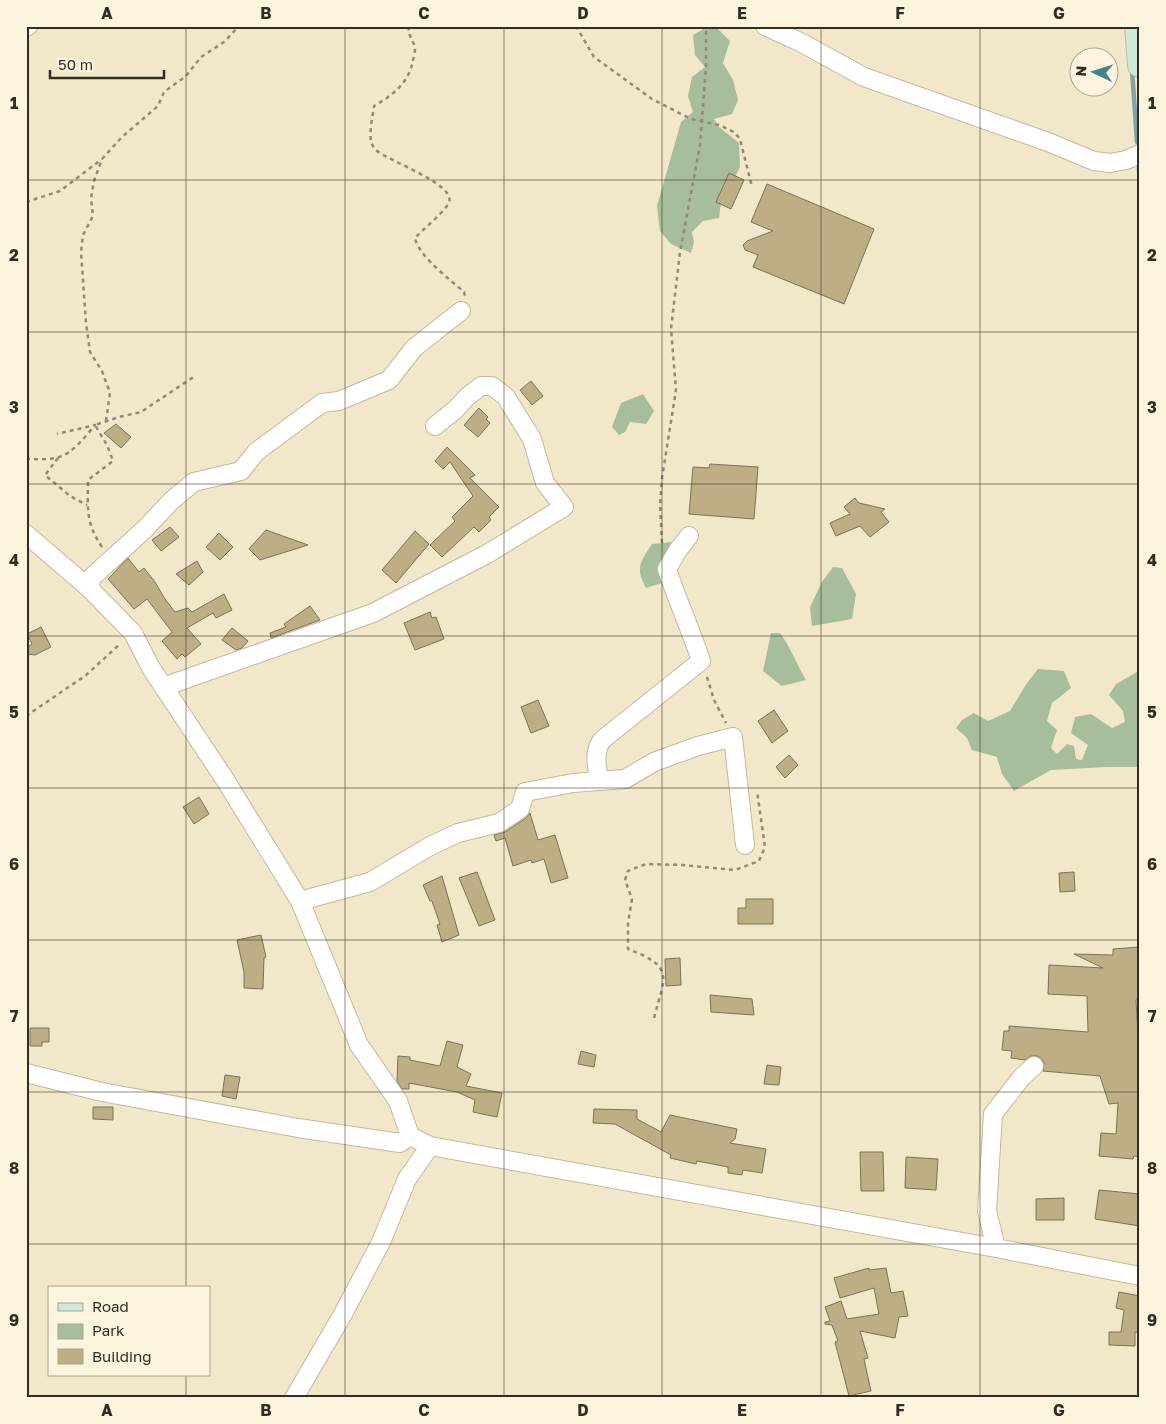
<svg xmlns="http://www.w3.org/2000/svg" width="1166" height="1424" viewBox="0 0 1166 1424" font-family="'Golos Text',sans-serif">
  <style>
    .green { fill: #a6be9b }
    .lines { fill: none; stroke-linecap: round; stroke-linejoin: round }
    .stream { stroke: #7ea4a8; stroke-width: 4.5 }
    .building { fill: #bdae85; stroke: #7c7258 }
    .street-casing { stroke: #c4b99d; stroke-width: 20 }
    .secondary-casing { stroke: #c4b99d; stroke-width: 26 }
    .path { stroke: #928a76; stroke-width: 2.5; stroke-dasharray: 4 4; stroke-linecap: butt }
    .street { stroke: #fff; stroke-width: 18 }
    .secondary { stroke: #cee9d9; stroke-width: 24 }
    .grid { fill: none; stroke: #312d22; stroke-width: 1; stroke-opacity: 0.55 }
    .neatline { fill: none; stroke: #312d22; stroke-width: 2 }
    .grid-label { font-size: 16px; text-anchor: middle; font-weight: bold; fill: #312d22 }
  </style>
  <rect width="100%" height="100%" fill="#f2e7c9"/>
  <!-- green -->
  <path class="green" d="M709 26H715L730 41 723 63 733 80 738 100 732 114 714 119 719 127 739 143 740 167 732 183 723 187 719 218 703 221 692 232 694 242 691 253 671 244 660 231 657 206 681 122 693 112 688 96 692 77 705 67 695 55 693 35Z
    M643 394 654 411 646 424 630 422 625 432 619 435 612 427 621 403Z
    M672 542 684 544 685 554 662 583 646 588C635 568 640 562 652 544Z
    M833 567 842 568 856 594 852 619 812 626 810 607 822 582Z
    M771 633H780C791 648 797 665 806 680L782 686 763 671Z
    M1038 669 1064 671 1071 688 1052 703 1047 721 1057 730 1051 748 1057 754 1067 744 1074 746 1076 759 1082 760 1088 745 1071 733 1075 717 1091 714 1112 728 1125 722 1123 711 1109 695 1116 684 1137 672 1140 673V767H1106L1051 770 1014 791 1002 774 997 757 972 750 967 738 956 728 962 720 974 713 988 721 1010 711 1027 683Z"/>
  <g class="lines">
    <!-- stream -->
    <path class="stream" d="M1132 69 1137 142
      M1139 168 1140 194"/>
  </g>
  <!-- building -->
  <path class="building" d="M729 173 744 180 731 209 716 202Z
    M767 184 874 229 844 304 753 267 758 255 745 250 743 245 747 241 773 231 751 222Z
    M531 381 543 396 532 405 520 390Z
    M479 408 488 417 486 419 490 423 478 437 464 425Z
    M116 424 131 437 121 448 104 433Z
    M447 447 475 475 470 478 499 507 489 517 491 520 479 532 474 527 442 557 430 545 455 521 452 517 473 496 450 462 443 469 435 461Z
    M710 464 758 467 754 519 689 514 693 467 709 468Z
    M855 498 859 503 885 509 881 512 889 522 870 537 860 526 836 536 830 523 850 514 844 507Z
    M170 527 179 537 161 551 152 540Z
    M266 530 308 545 260 560 249 549Z
    M415 531 429 544 396 583 382 570Z
    M219 533 233 547 220 560 206 547Z
    M128 558 139 572 144 568 155 582 165 599 175 612 188 608 192 612 224 594 232 610 216 618 213 613 187 628 201 644 185 657 182 654 177 659 162 641 172 632 147 599 134 609 108 579Z
    M197 561 203 572 189 585 176 574Z
    M310 606 320 620 271 638 270 633 286 627 284 624Z
    M430 612 432 618 436 617 444 639 415 650 404 623Z
    M41 627 51 647 35 655 26 654V648L32 644 27 634Z
    M232 628 248 641 242 648 236 650 222 640Z
    M538 700 549 726 531 733 521 707Z
    M774 710 788 731 772 743 758 721Z
    M789 755 798 765 785 778 776 767Z
    M199 797 209 814 194 824 183 807Z
    M530 813 538 840 555 835 568 878 551 883 544 859 532 863 531 860 513 866 505 838 496 841 494 835 505 832 526 818Z
    M477 872 495 920 479 926 459 878Z
    M1074 872 1075 891 1060 892 1059 873Z
    M442 876 459 935 442 942 437 925 440 924 432 901H430L423 885Z
    M746 899H773V924H738V908H746Z
    M261 935 266 957 264 958 263 989 244 988V972L237 940Z
    M1139 947 1140 1000H1136L1138 1036H1140V1157L1134 1156 1133 1159 1099 1156 1101 1133 1116 1134 1118 1103 1109 1104 1100 1076 1043 1071 1044 1063 1041 1058 1037 1056H1031L1025 1060 1011 1058 1012 1051 1002 1050 1004 1031H1009V1026L1088 1032 1087 996 1048 994 1049 965 1103 968 1074 954 1113 955V949Z
    M680 958 681 985 666 986 665 959Z
    M710 995 752 999 754 1015 711 1012Z
    M30 1028H49V1042H42V1046H30Z
    M447 1041 463 1045 457 1067 471 1074 466 1086 502 1093 497 1117 473 1112 475 1100 457 1092 409 1083V1089H402L397 1081 398 1056 410 1057V1060L440 1066Z
    M581 1051 596 1055 594 1067 578 1064Z
    M767 1065 781 1067 779 1085 764 1084Z
    M225 1075 240 1077 236 1099 222 1096Z
    M93 1107H113V1120L93 1119Z
    M594 1109 637 1110V1119L661 1132 670 1115 737 1129 735 1139 730 1143 766 1149 762 1173 743 1170 742 1175 728 1173V1167L697 1161 696 1164 670 1158 671 1155 615 1124 593 1123Z
    M860 1152H883L884 1191H861Z
    M906 1157 938 1159 936 1190 905 1188Z
    M1099 1190 1140 1194V1226L1095 1219Z
    M1064 1198V1220H1036V1199Z
    M869 1268V1270L886 1268 891 1293 903 1291 908 1316 899 1317 895 1338 860 1331 868 1358 864 1359 871 1391 849 1396 835 1342 838 1341 832 1325 825 1324V1322L830 1321 825 1307 841 1301 847 1319 879 1314 874 1288 840 1298 834 1278Z
    M1119 1292 1140 1296V1333L1135 1332V1346L1109 1345V1332H1121L1124 1310 1116 1308Z"/>
  <g class="lines">
    <!-- street casing -->
    <g class="street-casing">
      <path id="street" d="M765 26 802 43 864 77 1048 142 1094 161 1110 163 1126 160 1140 154
        M26 27 28 26
        M26 534 89 588 133 633 151 668 224 778 300 901 359 1045 398 1101 410 1136 430 1146 996 1248 1140 1276
        M89 588 92 577 146 528 171 501 194 482 241 471 256 452 322 403 339 401 389 380 414 348 461 311
        M163 687 373 613 487 554 564 507 545 483 532 439 506 397 492 386H481L467 397 455 410 435 426
        M599 780C597 765 593 753 602 740L701 661C691 630 677 600 667 569L678 550 689 536
        M300 901 370 882 430 846 458 833 499 823 520 809 525 792 573 783 625 779 654 762 698 746 733 737 745 845
        M26 1073 102 1092 298 1128 400 1143 410 1136
        M996 1248 987 1211 993 1114 1022 1077 1034 1066
        M294 1398 343 1314 381 1242 407 1179 430 1146"/>
    </g>
    <!-- secondary casing -->
    <g class="secondary-casing">
      <path id="secondary" d="M1137 26 1140 65"/>
    </g>
    <!-- path -->
    <path class="path" d="M409 26C408 37 413 39 415 48 415 52 414 57 413 60 409 83 393 95 374 106 373 115 368 136 372 144 373 146 374 149 376 150 386 160 456 184 449 202 446 211 423 229 415 238 418 256 451 280 464 292L465 296
      M576 26 594 57 652 99 691 119 719 125 734 132 740 139 752 187
      M26 202 60 191 102 159
      M106 421 110 393 102 371 90 352 86 323 81 252 83 235 93 216 91 198 94 181 102 159 122 137 158 106 164 92 186 76 201 57 224 42 239 26
      M58 458 45 475 70 496 87 505
      M26 459C37 459 49 460 59 457 72 454 87 435 95 425L57 434
      M662 543 660 504 662 478 676 390 671 329 680 252 700 145 706 67V26
      M102 547C85 522 88 508 88 480L113 461 107 445 95 425 119 417 141 412 195 376
      M707 677 714 700 726 723
      M26 716 85 676 120 644
      M654 1018C665 976 675 967 628 949V923L632 899 625 880 628 871 646 864 682 865 735 870 759 861 765 847 757 791"/>
    <!-- street -->
    <use href="#street" class="street"/>
    <!-- secondary -->
    <use href="#secondary" class="secondary"/>
  </g>
  <!-- grid -->
  <path class="grid" d="M186 26V1288M345 26V1398M504 26V1398M662 26V1398M821 26V1398M980 26V1398M26 180H1140M26 332H1140M26 484H1140M26 636H1140M26 788H1140M26 940H1140M26 1092H1140M26 1244H1140M186 1375V1398"/>
  <!-- border -->
  <rect width="1166" height="1424" fill="none" stroke="#fdf4dd" stroke-width="55"/>
  <!-- legend -->
  <rect x="48" y="1286" width="162" height="90" fill="#fdf4dd" stroke="#aba492"/>
  <rect x="58" y="1303" width="25" height="8" fill="#cee9d9" stroke="#aba492"/>
  <text x="92" y="1312" font-size="15" fill="#312d22">Road</text>
  <rect x="58" y="1324" width="25" height="15" fill="#a6be9b" stroke="#aba492"/>
  <text x="92" y="1336" font-size="15" fill="#312d22">Park</text>
  <rect x="58" y="1349" width="25" height="15" fill="#bdae85" stroke="#aba492"/>
  <text x="92" y="1362" font-size="15" fill="#312d22">Building</text>
  <!-- north arrow -->
  <g transform="translate(1094 72) rotate(274)"><circle r="24" fill="#fdf4dd" stroke="#aba492"/>
  <path d="M0-4L9 19L0 12L-9 19Z" fill="#3e858e"/>
  <text y="-8" font-size="14" font-weight="bold" text-anchor="middle" fill="#312d22">N</text>
  </g>
  <!-- scale -->
  <path d="M50 70v8h114v-8" fill="none" stroke="#312d22" stroke-width="2.5"/>
  <text x="58" y="70" font-size="15" fill="#312d22" stroke="#fdf4dd" stroke-width="4" paint-order="stroke">50 m</text>
  <rect x="28" y="28" width="1110" height="1368" class="neatline"/>
  <g class="grid-label">
    <text x="107" y="19">A</text>
    <text x="266" y="19">B</text>
    <text x="424" y="19">C</text>
    <text x="583" y="19">D</text>
    <text x="742" y="19">E</text>
    <text x="900" y="19">F</text>
    <text x="1059" y="19">G</text>
    <text x="14" y="109">1</text>
    <text x="1152" y="109">1</text>
    <text x="14" y="261">2</text>
    <text x="1152" y="261">2</text>
    <text x="14" y="413">3</text>
    <text x="1152" y="413">3</text>
    <text x="14" y="566">4</text>
    <text x="1152" y="566">4</text>
    <text x="14" y="718">5</text>
    <text x="1152" y="718">5</text>
    <text x="14" y="870">6</text>
    <text x="1152" y="870">6</text>
    <text x="14" y="1022">7</text>
    <text x="1152" y="1022">7</text>
    <text x="14" y="1174">8</text>
    <text x="1152" y="1174">8</text>
    <text x="14" y="1326">9</text>
    <text x="1152" y="1326">9</text>
    <text x="107" y="1416">A</text>
    <text x="266" y="1416">B</text>
    <text x="424" y="1416">C</text>
    <text x="583" y="1416">D</text>
    <text x="742" y="1416">E</text>
    <text x="900" y="1416">F</text>
    <text x="1059" y="1416">G</text>
  </g>
</svg>
